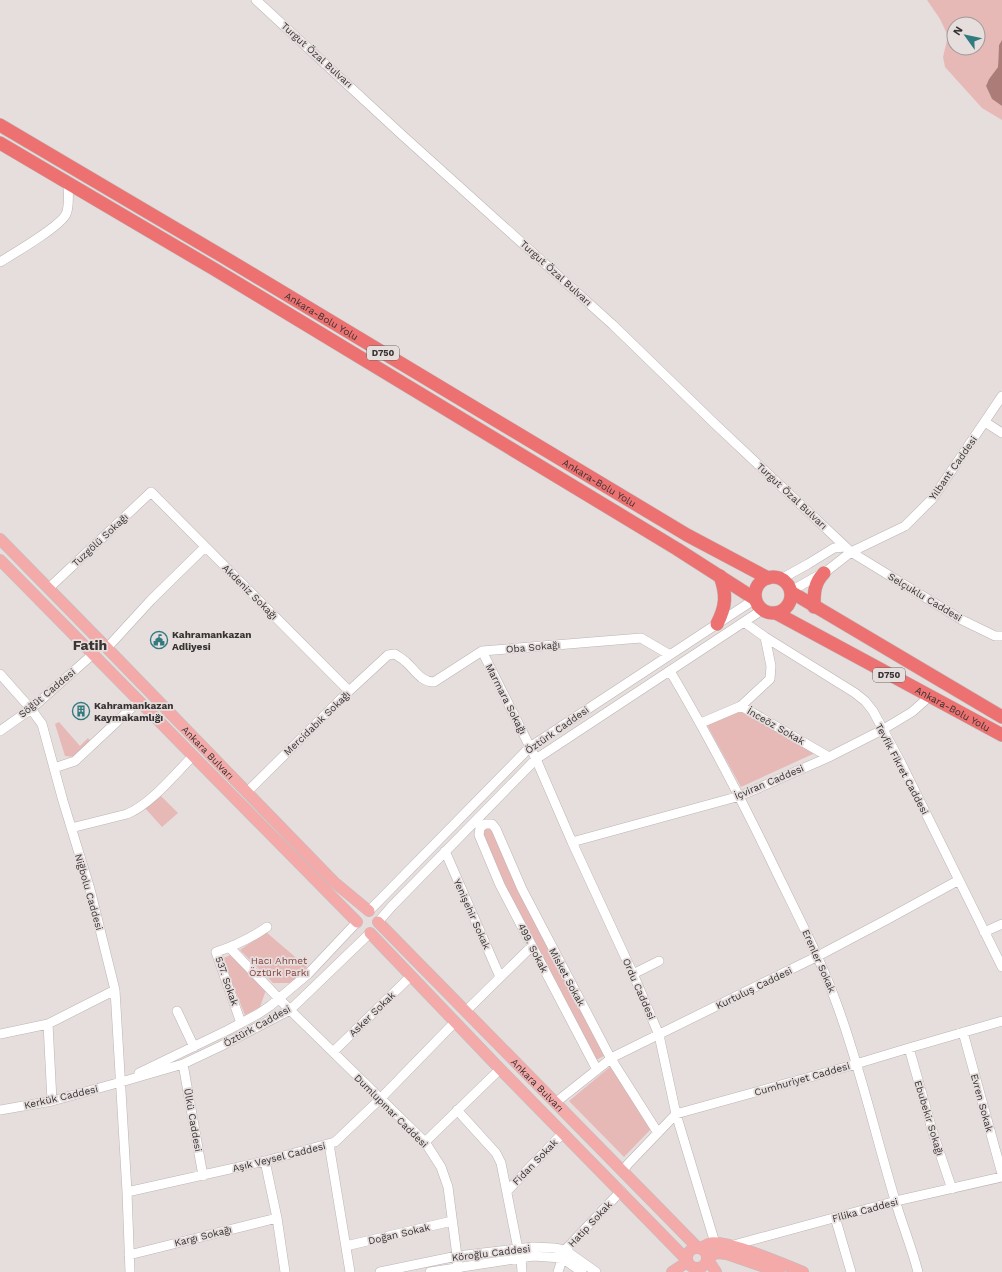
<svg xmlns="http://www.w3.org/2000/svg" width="1002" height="1272" viewBox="0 0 1002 1272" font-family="'Work Sans',sans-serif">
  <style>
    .green { fill: #e6b9b6; fill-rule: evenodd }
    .water { fill: #ac7c79 }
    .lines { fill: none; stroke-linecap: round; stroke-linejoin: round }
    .minor-casing { stroke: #bcb4b4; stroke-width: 10 }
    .major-casing { stroke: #bfbebd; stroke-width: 12 }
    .highway-casing { stroke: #bfbebd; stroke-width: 14 }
    .minor { stroke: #fff; stroke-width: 9 }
    .major { stroke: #f4aaa9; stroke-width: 11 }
    .highway { stroke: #ec7170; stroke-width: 13 }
    .labels { text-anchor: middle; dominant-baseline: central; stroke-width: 3.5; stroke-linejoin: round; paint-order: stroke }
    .shield { fill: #e6dddd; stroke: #6b6665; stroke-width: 1 }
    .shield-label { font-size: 9px; font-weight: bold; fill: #363332 }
    .street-label { font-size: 10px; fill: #363332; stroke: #e6dddd }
    .poi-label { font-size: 10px; font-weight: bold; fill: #363332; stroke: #e6dddd; text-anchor: start }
    .park-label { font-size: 10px; fill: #803f3e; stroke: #e6dddd }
    .district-label { font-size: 14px; font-weight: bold; fill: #393332; stroke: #e6dddd }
  </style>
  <rect width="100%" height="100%" fill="#e6dddd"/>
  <!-- green -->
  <path class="green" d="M927 0H1002V40L999 45 998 67 989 79 986 86 992 99 1002 106V120L982 108 945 67 943 57 948 36 940 19ZM954 24H978V48H954Z
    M739 710 815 753 741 787 707 725Z
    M59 722 80 746 88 738 91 742 75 757 65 756 55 724Z
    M159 794 178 813 162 827 145 808Z
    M491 827 606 1055 596 1060 536 951 481 835 482 829Z
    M266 932 307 967 293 983H273L240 950Z
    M223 955 224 958 230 955 266 990 260 1007 245 1015 221 956Z
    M611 1066 651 1129 624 1157 569 1101Z"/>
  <!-- water -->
  <path class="water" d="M1002 40V106L992 99 986 86 989 79 998 67 999 45Z"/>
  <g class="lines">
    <!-- minor casing -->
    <g class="minor-casing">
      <path id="minor" d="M256 0 401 134 613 325 715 424 851 552 962 620 995 636H1002
        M0 262C13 254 61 226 66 214 70 206 68 192 68 183
        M985 422 1002 433
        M781 579 808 564 834 548 845 547
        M49 588 151 492 349 691
        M791 591 828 570 851 552 905 526 933 498 1002 396
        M744 622 765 637 855 693 865 701 873 711 901 763 1002 967
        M107 648 151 600 205 547
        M482 651 536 759 572 842 634 976 659 1035 676 1114 715 1243
        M670 671C709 737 744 804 777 873 798 916 820 958 836 1002 860 1066 875 1134 895 1200 902 1224 912 1248 918 1272
        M0 674 31 709 42 724 63 801 90 889 115 990 127 1192 130 1272
        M741 706 829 757
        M701 723 741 706 770 679 771 666 765 637
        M0 731 31 709 93 654
        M54 768 75 761 139 701
        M247 792 349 691 388 655 395 654C399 657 403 659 406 662 415 670 421 682 434 682L482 651 641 638 670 655
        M71 828 127 814C151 804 174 775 193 756
        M572 842 740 796 829 757 882 730 912 712 930 696
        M445 851 500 977
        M369 911 530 747 755 599
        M378 922 392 906 536 759 762 610
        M984 932 1002 924
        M230 948 290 1010 425 1142 441 1167 448 1187 457 1256 458 1272
        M633 974 659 961
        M177 1011 194 1047
        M466 1011 532 946
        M241 1023 216 952C235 946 251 938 267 927
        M48 1024 52 1101
        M963 1032 1002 1174
        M0 1034 48 1024 115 990
        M909 1048 933 1133 952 1189
        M333 1052 411 976
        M183 1064 203 1176
        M597 1070 500 885 479 835 480 828 485 824H492L496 829 522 889 611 1059 658 1133
        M139 1073 228 1030 258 1014 270 1006 308 974 357 922
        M555 1103 613 1057 818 956 886 920 959 880
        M0 1110 52 1101 121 1082 183 1064 221 1046 290 1010 370 933
        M457 1110 496 1153 501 1163 518 1249
        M425 1142 500 1069
        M329 1144 350 1272
        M265 1161 277 1218 285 1272
        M623 1171 628 1164 676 1114 846 1067 909 1048 1002 1021
        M507 1191 563 1133
        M127 1192 265 1161 335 1142 380 1099 455 1022
        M835 1217 851 1272
        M346 1246 452 1221
        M730 1246 896 1201 1002 1177
        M129 1255 277 1218
        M521 1258 522 1272
        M380 1272 457 1256 533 1247 554 1248 565 1250 596 1272
        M430 1272 533 1256 562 1258 582 1272
        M558 1272 565 1250 621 1191"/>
    </g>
    <!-- major casing -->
    <g class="major-casing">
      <g id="major">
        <path id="s1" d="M0 539 107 648 334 882 369 911"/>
        <path d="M0 560 357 922"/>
        <path id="s2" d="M378 922 698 1248"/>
        <path d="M370 933 500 1069 687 1260"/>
        <circle cx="697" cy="1258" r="10"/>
        <path d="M700 1248C704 1247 707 1244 711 1243 728 1240 785 1265 803 1272"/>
        <path d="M708 1257 717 1253 727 1254 779 1272"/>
        <path d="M708 1260 716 1272"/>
        <path d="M672 1272 687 1262"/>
      </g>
    </g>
    <!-- highway casing -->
    <g class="highway-casing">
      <g id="highway">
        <path id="s3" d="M0 125 222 256 687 535 768 578"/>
        <path d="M0 143 214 269 677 549 755 599"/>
        <circle cx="773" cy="595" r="18"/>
        <path d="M791 592 1002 717"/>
        <path d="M814 607C814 593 814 583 824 573"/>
        <path id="s4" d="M776 613 1002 735"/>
        <path d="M717 624C726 606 727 595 720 576"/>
      </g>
    </g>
    <!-- minor -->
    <use href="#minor" class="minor"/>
    <!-- major -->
    <use href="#major" class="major"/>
    <!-- highway -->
    <use href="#highway" class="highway"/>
  </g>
  <!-- icons -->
  <defs>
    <g id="civic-ring" transform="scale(0.9)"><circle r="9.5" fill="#e6dddd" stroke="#317a7f" stroke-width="1.5"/><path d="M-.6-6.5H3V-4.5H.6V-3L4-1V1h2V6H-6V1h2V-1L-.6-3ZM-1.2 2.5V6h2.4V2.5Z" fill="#317a7f"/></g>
    <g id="building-ring" transform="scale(0.9)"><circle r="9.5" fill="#e6dddd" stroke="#317a7f" stroke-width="1.5"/><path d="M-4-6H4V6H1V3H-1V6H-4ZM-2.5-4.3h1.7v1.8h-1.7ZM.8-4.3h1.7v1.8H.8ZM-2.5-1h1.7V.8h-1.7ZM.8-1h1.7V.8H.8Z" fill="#317a7f"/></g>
  </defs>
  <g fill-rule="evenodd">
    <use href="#civic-ring" x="159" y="640"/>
    <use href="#building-ring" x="81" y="711"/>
  </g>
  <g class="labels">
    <!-- shield labels -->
    <g class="shield">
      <rect x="367" y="346" width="32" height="14" rx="3"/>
      <rect x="873" y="668" width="32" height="14" rx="3"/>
    </g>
    <g class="shield-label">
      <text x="383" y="353">D750</text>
      <text x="889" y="675">D750</text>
    </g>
    <!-- street labels -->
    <g class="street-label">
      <text transform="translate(317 55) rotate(42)">Turgut Özal Bulvarı</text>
      <text transform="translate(556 273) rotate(42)">Turgut Özal Bulvarı</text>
      <text stroke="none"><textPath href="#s3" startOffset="374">Ankara-Bolu Yolu</textPath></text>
      <text transform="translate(953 468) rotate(-55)">Yılbant Caddesi</text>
      <text stroke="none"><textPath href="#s3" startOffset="698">Ankara-Bolu Yolu</textPath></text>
      <text transform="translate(792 496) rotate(43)">Turgut Özal Bulvarı</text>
      <text transform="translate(100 540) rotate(-43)">Tuzgölü Sokağı</text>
      <text transform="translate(250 592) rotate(45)">Akdeniz Sokağı</text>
      <text transform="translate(925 597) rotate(31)">Selçuklu Caddesi</text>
      <text transform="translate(533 647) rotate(-5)">Oba Sokağı</text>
      <text transform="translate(47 693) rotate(-40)">Söğüt Caddesi</text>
      <text transform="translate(506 699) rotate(63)">Marmara Sokağı</text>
      <text stroke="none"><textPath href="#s4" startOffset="201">Ankara-Bolu Yolu</textPath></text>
      <text transform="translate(317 723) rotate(-44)">Mercidabık Sokağı</text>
      <text transform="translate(776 726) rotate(30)">İnceöz Sokak</text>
      <text transform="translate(557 730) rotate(-35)">Öztürk Caddesi</text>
      <text stroke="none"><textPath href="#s1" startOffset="298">Ankara Bulvarı</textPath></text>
      <text transform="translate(902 769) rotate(62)">Tevfik Fikret Caddesi</text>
      <text transform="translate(769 782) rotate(-23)">İçviran Caddesi</text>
      <text transform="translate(89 892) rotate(74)">Niğbolu Caddesi</text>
      <text transform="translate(472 914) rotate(66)">Yenişehir Sokak</text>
      <text transform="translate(533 948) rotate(63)">499. Sokak</text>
      <text transform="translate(819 961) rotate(66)">Erenler Sokak</text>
      <text transform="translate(567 977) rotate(62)">Misket Sokak</text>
      <text transform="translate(227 981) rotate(71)">537. Sokak</text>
      <text transform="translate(754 988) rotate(-26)">Kurtuluş Caddesi</text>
      <text transform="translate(639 989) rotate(66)">Ordu Caddesi</text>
      <text transform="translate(372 1014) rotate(-44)">Asker Sokak</text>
      <text transform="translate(257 1026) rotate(-29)">Öztürk Caddesi</text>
      <text transform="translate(802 1079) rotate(-16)">Cumhuriyet Caddesi</text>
      <text stroke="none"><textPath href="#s2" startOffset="228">Ankara Bulvarı</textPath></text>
      <text transform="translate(61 1097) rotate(-13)">Kerkük Caddesi</text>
      <text transform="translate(982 1103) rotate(75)">Evren Sokak</text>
      <text transform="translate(391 1111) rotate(45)">Dumlupınar Caddesi</text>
      <text transform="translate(929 1118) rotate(73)">Ebubekir Sokağı</text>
      <text transform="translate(193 1120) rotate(80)">Ülkü Caddesi</text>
      <text transform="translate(279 1157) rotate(-14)">Aşık Veysel Caddesi</text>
      <text transform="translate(535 1162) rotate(-46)">Fidan Sokak</text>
      <text transform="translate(865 1210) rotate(-15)">Filika Caddesi</text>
      <text transform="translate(590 1224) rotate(-47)">Hatip Sokak</text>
      <text transform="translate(399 1234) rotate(-13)">Doğan Sokak</text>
      <text transform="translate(203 1236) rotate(-14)">Kargı Sokağı</text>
      <text transform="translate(491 1253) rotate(-7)">Köroğlu Caddesi</text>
    </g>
    <!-- poi labels -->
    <g class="poi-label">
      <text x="172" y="634">Kahramankazan<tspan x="172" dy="12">Adliyesi</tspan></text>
      <text x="94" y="705">Kahramankazan<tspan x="94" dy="12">Kaymakamlığı</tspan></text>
    </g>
    <!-- park labels -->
    <g class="park-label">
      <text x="279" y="960">Hacı Ahmet<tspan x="279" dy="12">Öztürk Parkı</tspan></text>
    </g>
    <!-- district labels -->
    <g class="district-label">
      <text x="90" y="645">Fatih</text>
    </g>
  </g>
  <!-- north arrow -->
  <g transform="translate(966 36) rotate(303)"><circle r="19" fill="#e6dddd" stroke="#a09999"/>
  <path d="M0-3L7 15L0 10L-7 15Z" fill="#317a7f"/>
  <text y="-6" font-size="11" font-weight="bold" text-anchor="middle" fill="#363332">N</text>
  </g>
</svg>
